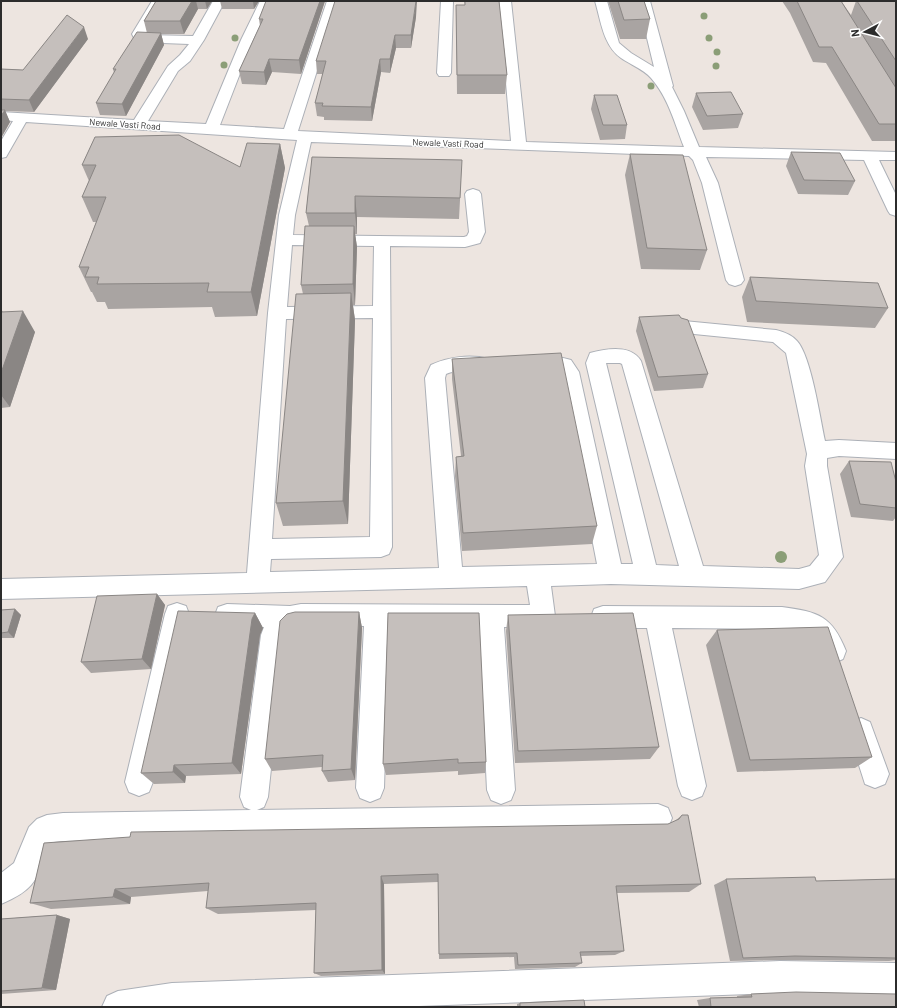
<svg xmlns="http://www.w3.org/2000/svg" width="897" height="1008" viewBox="0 0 897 1008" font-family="Barlow,sans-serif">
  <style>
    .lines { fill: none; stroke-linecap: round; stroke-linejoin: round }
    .minor-casing { stroke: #acb0b7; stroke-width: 2 }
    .minor { fill: #fff; fill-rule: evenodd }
    .tree { fill: #8b9e77 }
    .wall { fill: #a9a4a2 }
    .shaded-wall { fill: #8a8684 }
    .building { fill: #c5bfbc; stroke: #8a8684 }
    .labels { text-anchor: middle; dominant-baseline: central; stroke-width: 3; stroke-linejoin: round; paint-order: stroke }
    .far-street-label { font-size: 9px; fill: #2c2c2c; stroke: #fff }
  </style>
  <rect width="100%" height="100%" fill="#ede5e0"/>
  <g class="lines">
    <!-- minor casing -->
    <g class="minor-casing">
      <path id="minor" d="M152 1H164L145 35 193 36 213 1H225L204 40 190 61 178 71 148 121 206 124 241 40 260 1H272L253 40 220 125 284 129 327 1H339L298 131 511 141 499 1H511L526 142 684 147C675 124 668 97 651 78 643 69 631 65 621 58 603 45 601 21 595 1H607L619 43 631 53 654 67 638 1H650L673 86 672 87 684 111 699 147 896 152V160H879L896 195V216L890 214 888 211 864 160 706 157 718 183 744 280 741 284 735 286 729 284 726 280 702 183 693 160 689 156 311 142 295 215 293 235 464 237 467 236 469 232 465 194 467 191 473 189 479 191 481 194 485 232 480 243 465 247 390 246 392 547 389 554 381 557 271 559 270 572 439 568 425 378 431 365C448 357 470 354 489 359L492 364 489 369C475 373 459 368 446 374L445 378 462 567 597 564 560 373 558 371C547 368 537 371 526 368L523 363 526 358C541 354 557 356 571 360L579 372 621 564H633L586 363 590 353C606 349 631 344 641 361L703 566 799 569 810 566 819 555 805 466 807 454 786 353 773 342 684 333 677 331 675 327 677 323 684 321 776 330C784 332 792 335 797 341 811 356 820 418 825 441L839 440 896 443V459L839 456 827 458V466L843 557 825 582 799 589 611 584 551 586 555 616 552 624 543 627H504L515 790 511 800 501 804 491 800 487 790 479 627 389 626 384 788 380 798 370 802 360 798 356 788 364 626H301L292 628 285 636 268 797 264 807 257 810 658 804 668 808 672 818 668 828 658 832 63 841 54 842 49 847C36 880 36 889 1 904V873L14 863 29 827 37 819 47 815 63 813 251 810 244 807 240 797 261 635 264 627 227 626 218 623 215 615 218 607 227 604 290 606 301 604 530 605 527 586 1 599V579L247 573 268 313 279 215 297 140 26 122 6 157 1 158V141L13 121 1 120V112L134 120 168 66 180 55 189 44 136 42 132 34ZM292 245 374 246 373 306 287 307ZM373 318 370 537 272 539 286 319ZM606 363H620L622 364 679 566 656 565Z
        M441 1H453L451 73 449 76H439L437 73Z
        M177 603 186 606 189 614 153 782 149 792 139 796 129 792 125 782 165 614 168 606Z
        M603 606 782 607C819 612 832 616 846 651L843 659 834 663 825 659 817 643 805 633 799 632 782 629 672 628 706 786 702 796 692 800 682 796 678 786 647 628H603L594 625 591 617 594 609Z
        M861 718 870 722 889 774 885 784 875 788 865 784 848 731 852 722Z
        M780 961 896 963V995L780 993 391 1007H102L107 996 118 991 172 983Z"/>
    </g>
    <!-- minor -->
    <use href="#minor" class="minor"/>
  </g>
  <!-- trees -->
  <g class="tree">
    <circle cx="704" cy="16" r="3.5"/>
    <circle cx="235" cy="38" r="3.5"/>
    <circle cx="709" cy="38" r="3.5"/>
    <circle cx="717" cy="52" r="3.5"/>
    <circle cx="224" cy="65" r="3.5"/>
    <circle cx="716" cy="66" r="3.5"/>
    <circle cx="651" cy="86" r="3.5"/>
    <circle cx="781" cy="557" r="6"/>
  </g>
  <!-- wall -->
  <path class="wall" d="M156 1H212L207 9H198L184 34H161L164 45 126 116 100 115 96 103 114 73 113 69 147 33 144 21Z
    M220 1H259L254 9H222Z
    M266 1H325L301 74 272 72 266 85 242 84 239 71 260 26 259 19Z
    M464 1H499L507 75 505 94H457L456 5H465Z
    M608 1H644L650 19 646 39H620Z
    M782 1H841L851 15 856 1H896V141H872L826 63 813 62 790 13Z
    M416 17 411 48H396L390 73 381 72 372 121 324 120V117L317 116 315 103 323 74H317L316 61Z
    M88 39 34 112 5 111 10 122 1 138V69L23 70Z
    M696 93 743 114 738 128 703 130 692 107Z
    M594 95 627 125 625 139 600 140 591 109Z
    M95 137 240 167 280 144 285 168 257 316 215 317 212 307 108 309 105 302H97L92 292H91L79 267 96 222H93L82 197 89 181 82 165Z
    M791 152 855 181 848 195 798 194 786 166Z
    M630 154 707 250 700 270 641 269 625 175Z
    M312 157 461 181 459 219 357 217V234H355L357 247 355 305H353L355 320 348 524 283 526 276 503 303 294 301 285 309 226 306 213Z
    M750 277 888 308 875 328 747 322 742 297Z
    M1 309 3 312 35 332 10 407 1 408Z
    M639 317 708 374 703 388 654 391 636 331Z
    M452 359 597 526 592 544 462 551 455 476 456 457 461 456 452 379Z
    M849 461 896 482V517L893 521 851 517 840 474Z
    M157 594 165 605 151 669 91 673 81 662Z
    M15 609 21 615 14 638H1V610Z
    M359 612 362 628 355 780 328 782 322 771V767L272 771 265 759Z
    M255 613 263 628 260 635 241 774 186 776 185 783 154 784 141 773Z
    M388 613 486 762 485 773 458 775V771L386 775 383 764Z
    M508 615 659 747 650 759 515 763 506 631Z
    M717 630 872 757 855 768 737 772 706 645Z
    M682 815 701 884 689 892 617 893 624 951 615 955 581 956 582 963 575 967 515 969 514 957 439 959 438 882 384 884 385 974 321 976 314 973 316 910 218 914 206 908 208 891 131 897 130 904 51 909 30 903 44 843 668 824 675 821Z
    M726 879 816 881 896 879V960L889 961 780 960 730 961 714 885Z
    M57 915 70 919 56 990 1 994V919Z
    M751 994 896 1007H699L697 1000 710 998 737 997V996Z
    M520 1003 585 1007H517V1004Z"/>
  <!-- shaded-wall -->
  <path class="shaded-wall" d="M192 1H196L198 9 184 34 180 21Z
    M205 1H212L207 9Z
    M253 1H259L254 9Z
    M320 1H325L301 74 299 60Z
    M416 1H417L416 17 411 48V35Z
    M84 27 88 39 34 112 29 100Z
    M161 33 164 45 126 116 122 104Z
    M395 35 396 48 390 73V59Z
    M269 59 272 72 266 85 264 72Z
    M380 59 381 72 372 121 371 107Z
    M5 110 10 122 1 138V116Z
    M280 144 285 168 257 316 251 292Z
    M355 196 357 217V234L355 213Z
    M354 226 357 247 355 305 353 284Z
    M351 293 355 320 348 524 343 501Z
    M23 311 35 332 10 407 1 395V373Z
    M157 594 165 605 151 669 142 659Z
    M15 609 21 615 14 638 8 632Z
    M359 612 362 628 355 780 351 769Z
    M255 613 263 628 260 635 241 774 232 763 252 619Z
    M174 765 186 776 185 783 173 772Z
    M381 876 384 884 385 974 382 970Z
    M115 889 131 897 130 904 113 897Z
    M57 915 70 919 56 990 42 988Z"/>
  <!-- building -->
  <path class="building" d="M156 1H192L180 21H144Z
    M266 1H320L299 60 269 59 264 72 239 71 263 19H259Z
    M335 1H416L411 35H395L390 59H380L371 107 322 106 323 103H315L326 61H316Z
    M465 1H499L507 75H457L456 5H465Z
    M618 1H644L650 19 624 20Z
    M797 1H841L896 88V124H879L832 47H819Z
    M857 1H896V61Z
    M67 15 84 27 29 100 1 99V69L23 70Z
    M137 32 161 33 122 104 96 103 116 69H113Z
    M731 92 743 114 707 116 696 93Z
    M594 95H617L627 125H603Z
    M1 110H5L1 116Z
    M179 135 240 167 247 143 280 144 251 292H207L209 283 97 284 99 277H85L89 267H79L106 197H82L96 165H82L95 137Z
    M791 152 840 153 855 181 804 180Z
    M630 154 683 155 707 250 647 248Z
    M312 157 462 160 460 198 355 196V213H306Z
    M305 226H354L353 284 301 285Z
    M750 277 878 283 888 308 756 301Z
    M351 293 343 501 276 503 296 294Z
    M23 311 1 373V312Z
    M679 315 681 318 688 320 708 374 658 377 639 317Z
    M561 353 597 526 463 533 456 457 464 456 452 359Z
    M849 461 891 462 896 482V508L860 504Z
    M157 594 142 659 81 662 97 596Z
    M15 609 8 632 1 633V610Z
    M178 611 255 613 252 619 232 763 174 765 173 772 141 773Z
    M295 612H359L351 769 322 771 323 755 265 759 280 621 287 614Z
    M388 613H479L486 762 458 763V759L383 764Z
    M633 613 659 747 518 751 508 615Z
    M828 627 872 757 750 760 717 630Z
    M682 815H688L701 884 616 886 624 951 580 952 582 963 518 965 517 953 439 954 438 874 381 876 382 970 314 973 316 903 206 908 209 883 115 889 113 897 30 903 44 843 130 837 131 832 668 824 679 819Z
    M815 877 816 881 896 879V958L795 956 743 958 726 879Z
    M57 915 42 988 1 991V919Z
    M796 992 896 994V1007H711L710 998 752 997 751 994Z
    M584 1000 585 1007H520V1003Z"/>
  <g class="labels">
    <!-- far-street labels -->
    <g class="far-street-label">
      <text transform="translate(125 124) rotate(4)">Newale Vasti Road</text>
      <text transform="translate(448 143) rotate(2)">Newale Vasti Road</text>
    </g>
  </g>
  <!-- border -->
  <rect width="897" height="1008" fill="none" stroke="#2c2c2c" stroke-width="4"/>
  <!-- north arrow -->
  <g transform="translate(865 32) rotate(263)" stroke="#ffffff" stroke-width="3" paint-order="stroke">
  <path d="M0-3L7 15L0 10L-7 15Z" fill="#2c2c2c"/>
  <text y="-6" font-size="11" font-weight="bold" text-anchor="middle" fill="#2c2c2c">N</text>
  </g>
</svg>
